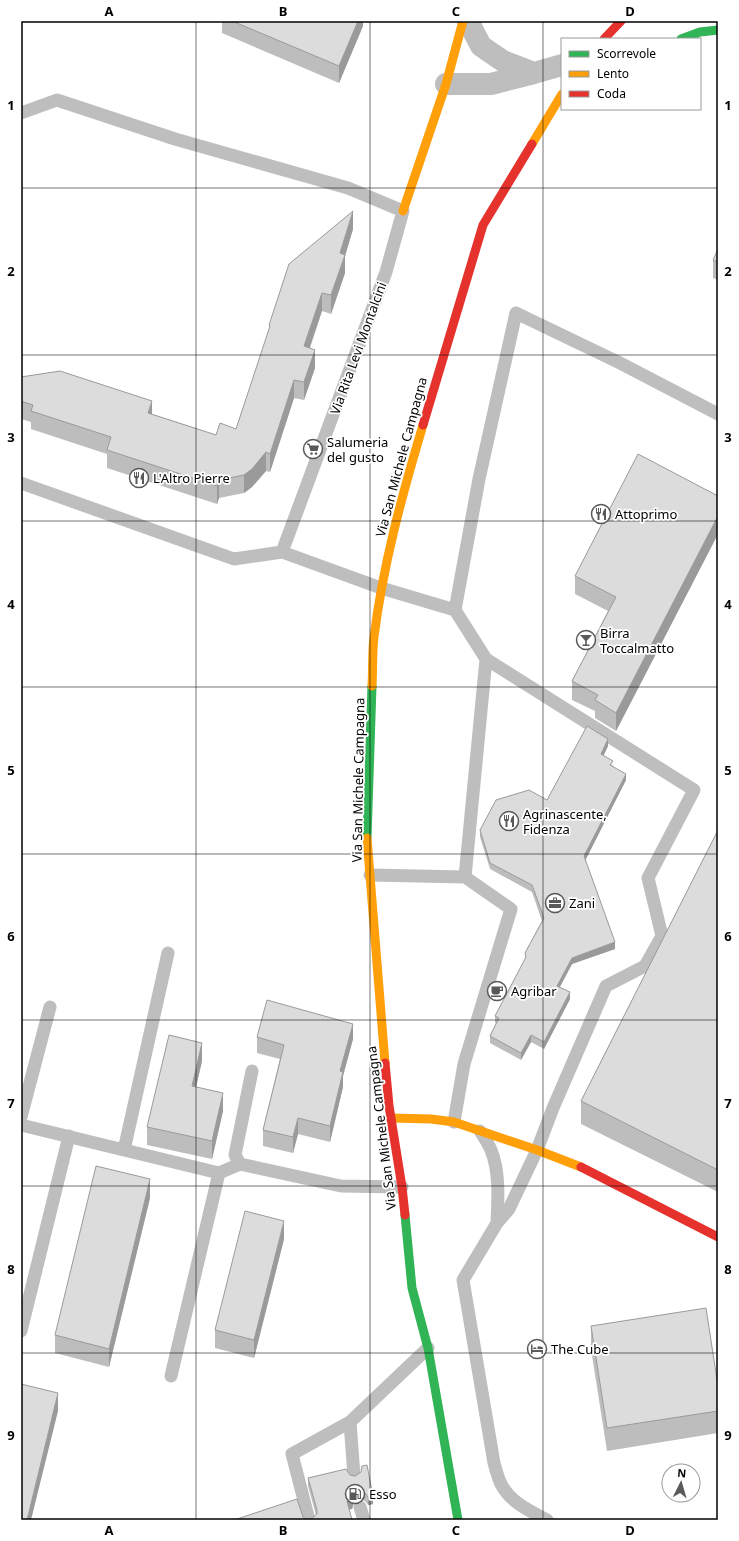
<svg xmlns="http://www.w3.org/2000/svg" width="739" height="1541" viewBox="0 0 739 1541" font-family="'Noto Sans',sans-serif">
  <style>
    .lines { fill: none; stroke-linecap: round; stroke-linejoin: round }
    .lane { stroke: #bebebe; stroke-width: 13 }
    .street { stroke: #bebebe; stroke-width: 22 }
    .fast { stroke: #30b455; stroke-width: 9 }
    .slow { stroke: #ff9f0a; stroke-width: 9 }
    .jam { stroke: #e5322d; stroke-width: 9 }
    .wall { fill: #bdbdbd }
    .shaded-wall { fill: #9a9a9a }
    .building { fill: #dcdcdc; stroke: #9a9a9a }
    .grid { fill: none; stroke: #000; stroke-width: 1; stroke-opacity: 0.55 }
    .labels { text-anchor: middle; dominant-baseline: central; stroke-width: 3.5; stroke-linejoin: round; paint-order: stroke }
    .street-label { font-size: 13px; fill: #000; stroke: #fff }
    .poi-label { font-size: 13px; fill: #000; stroke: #fff; text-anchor: start }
    .neatline { fill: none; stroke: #000; stroke-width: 1.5 }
    .grid-label { font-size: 13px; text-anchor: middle; font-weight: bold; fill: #000 }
  </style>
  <rect width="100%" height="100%" fill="#fff"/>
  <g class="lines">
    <!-- lane -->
    <path class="lane" d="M21 113 57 100 175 139 348 188 403 211 386 272 282 552
      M21 483 234 559 282 552 381 588 455 610 486 659 694 790 648 878 662 936 645 966 606 986 553 1108 537 1150 509 1209 497 1223C498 1200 500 1172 491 1150 488 1143 484 1137 480 1131
      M455 610 479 479 516 313 620 363 718 414
      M370 875 465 877 486 659
      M252 1071 235 1155 240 1164 341 1186 402 1187
      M21 1117 50 1007
      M454 1122 464 1064 511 909 465 877
      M21 1125 219 1173 240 1164
      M124 1150 168 953
      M497 1223 463 1280 494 1463C496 1470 498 1478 501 1484 511 1503 530 1511 547 1520
      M21 1331 69 1136
      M171 1376 219 1173
      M350 1422 354 1476
      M360 1507 364 1520
      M309 1520 292 1454 350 1422 428 1348"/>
    <!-- street -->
    <path class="street" d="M468 21 481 46 503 61 534 73 562 65
      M446 84H491L534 73"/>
    <!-- fast -->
    <path class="fast" d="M681 39 700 32 718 30
      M367 838 372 686
      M405 1215 412 1288 428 1348 458 1520"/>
    <!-- slow -->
    <path class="slow" d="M532 144 562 94
      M403 211 446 84 463 21
      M372 686C373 670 372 653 374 637 383 565 402 495 423 425
      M367 838 385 1063
      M390 1118 431 1119 454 1122 537 1150 581 1167"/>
    <!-- jam -->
    <path class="jam" d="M604 39 621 21
      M423 425 483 225 532 144
      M385 1063 389 1106 402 1187 405 1215
      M581 1167 718 1237"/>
  </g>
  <!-- wall -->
  <path class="wall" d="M222 21H363V26L339 83 222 33Z
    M353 229 345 256V273L331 314 322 311 310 348 315 368 304 400 294 398 270 472 266 471 252 487 244 493 219 498 217 504 107 468V454L31 429V422L21 419V377L152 414 216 435 236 429 269 331V325Z
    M718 249V280L713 278V260Z
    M718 496V534L616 731 595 718V711L572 700V681L608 611 575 594V576Z
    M608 746 603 756 613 766 626 780 585 860 615 949 572 964 560 987 570 999 544 1049 531 1042 521 1060 490 1043V1036L496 1023H495V1016L525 960V953L542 921 532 892 490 869 480 837V830L547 800Z
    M718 830V1192L581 1124V1101Z
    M257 1037 353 1039 343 1076V1087L330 1142 298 1134 293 1153 263 1146V1130L280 1059 257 1053Z
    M202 1061 196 1087 223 1111 212 1159 147 1145V1127Z
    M150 1198 109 1367 55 1353V1335Z
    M284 1239 254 1358 215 1348V1330Z
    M591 1326 718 1386V1433L607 1451 591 1349Z
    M350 1475 355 1476 373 1504 368 1505 365 1501 358 1499 354 1502 352 1509H349L352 1520H237L303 1517 307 1520 311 1519 316 1515 308 1486V1478Z"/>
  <!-- shaded-wall -->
  <path class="shaded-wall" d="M358 21H363V26L339 83V66Z
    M353 211V229L345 256V273L331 314V295L340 253Z
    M322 293V311L304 364V346Z
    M315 350V368L304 400V382Z
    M294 380V398L270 472V454Z
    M152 401V419L148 413Z
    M266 452V471L252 487 244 493V475Z
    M219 480V498L217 504V486Z
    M718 516V534L616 731V713Z
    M608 739V746L601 761V754Z
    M626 774V780L584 863V856Z
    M615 942V949L572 964 557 992V986L572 958Z
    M570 992V999L544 1049V1042Z
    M353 1024V1039L343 1076V1087L330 1142V1126L340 1071Z
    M531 1035V1042L521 1060V1053Z
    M202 1043V1061L192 1104V1086Z
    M223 1093V1111L212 1159V1141Z
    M298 1118V1134L293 1153V1137Z
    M150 1179V1198L109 1367V1349Z
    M284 1221V1239L254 1358V1340Z
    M58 1393V1411L31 1520H27Z
    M358 1491V1499L354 1502 352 1509 347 1510V1501L354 1494Z
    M373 1496V1504L368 1505V1497Z"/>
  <!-- building -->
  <path class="building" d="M232 21H358L339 66Z
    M353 211 340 253 345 255 331 295 322 293 304 346 315 350 304 382 294 380 270 454 266 452 252 469 244 475 219 480 217 486 107 450 111 437 31 411 33 405 21 401V377L60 371 152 401 148 413 216 435 220 423 236 429 270 326 269 325 289 264Z
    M718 249V262L713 260Z
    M638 454 718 496V516L616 713 595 700 598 695 572 681 616 597 575 576Z
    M587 726 608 739 601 754 613 761 610 765 626 774 584 856 615 942 572 958 557 986 570 992 544 1042 531 1035 521 1053 490 1036 499 1018 495 1016 526 957 525 953 544 918 532 885 490 863 480 830 496 800 529 790 547 800Z
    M718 830V1170L581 1101Z
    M267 1000 353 1024 340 1071 343 1072 330 1126 298 1118 293 1137 263 1130 284 1045 257 1037Z
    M169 1035 202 1043 192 1086 223 1093 212 1141 147 1127Z
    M96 1166 150 1179 109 1349 55 1335Z
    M245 1211 284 1221 254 1340 215 1330Z
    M706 1308 718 1386V1411L607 1428 591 1326Z
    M21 1384 58 1393 27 1520H21Z
    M367 1465 373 1496 368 1497 365 1493 358 1491 354 1494 352 1500 347 1501 352 1520H238L237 1519 297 1499 303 1517 307 1520 311 1519 317 1514V1510L308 1478 346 1469 350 1475 355 1476 361 1472 362 1466Z"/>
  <!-- grid -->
  <path class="grid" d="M196 21V1520M370 21V1520M543 21V1520M21 188H718M21 355H718M21 521H718M21 687H718M21 854H718M21 1020H718M21 1186H718M21 1353H718"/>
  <!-- icons -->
  <defs>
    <g id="supermarket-ring" transform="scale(1)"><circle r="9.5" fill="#fff" stroke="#595959" stroke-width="1.5"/><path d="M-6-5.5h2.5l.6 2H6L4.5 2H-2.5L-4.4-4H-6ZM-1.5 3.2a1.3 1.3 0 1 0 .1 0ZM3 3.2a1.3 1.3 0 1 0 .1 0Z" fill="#595959"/></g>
    <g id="restaurant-ring" transform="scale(1)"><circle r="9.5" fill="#fff" stroke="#595959" stroke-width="1.5"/><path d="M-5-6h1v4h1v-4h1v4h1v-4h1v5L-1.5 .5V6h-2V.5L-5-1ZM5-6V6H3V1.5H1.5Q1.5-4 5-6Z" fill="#595959"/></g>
    <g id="bar-ring" transform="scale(1)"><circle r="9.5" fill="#fff" stroke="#595959" stroke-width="1.5"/><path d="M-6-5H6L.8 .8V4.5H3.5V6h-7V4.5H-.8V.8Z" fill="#595959"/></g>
    <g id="office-ring" transform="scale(1)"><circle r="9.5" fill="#fff" stroke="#595959" stroke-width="1.5"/><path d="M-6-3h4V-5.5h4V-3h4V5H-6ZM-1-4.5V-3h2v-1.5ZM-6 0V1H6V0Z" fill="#595959"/></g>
    <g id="cafe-ring" transform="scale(1)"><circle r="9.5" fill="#fff" stroke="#595959" stroke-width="1.5"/><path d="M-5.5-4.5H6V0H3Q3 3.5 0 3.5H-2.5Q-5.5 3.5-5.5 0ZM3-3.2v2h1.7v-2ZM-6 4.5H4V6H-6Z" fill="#595959"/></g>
    <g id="hotel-ring" transform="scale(1)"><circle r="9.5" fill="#fff" stroke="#595959" stroke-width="1.5"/><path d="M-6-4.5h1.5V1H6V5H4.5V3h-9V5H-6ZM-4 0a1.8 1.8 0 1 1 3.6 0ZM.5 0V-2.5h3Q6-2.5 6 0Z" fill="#595959"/></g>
    <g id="fuel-ring" transform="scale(1)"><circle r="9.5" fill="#fff" stroke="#595959" stroke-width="1.5"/><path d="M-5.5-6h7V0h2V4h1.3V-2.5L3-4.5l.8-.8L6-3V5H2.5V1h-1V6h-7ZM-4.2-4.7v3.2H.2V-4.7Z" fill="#595959"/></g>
  </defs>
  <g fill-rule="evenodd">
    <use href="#supermarket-ring" x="313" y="449"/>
    <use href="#restaurant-ring" x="139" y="478"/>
    <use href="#restaurant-ring" x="601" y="514"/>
    <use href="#bar-ring" x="586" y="640"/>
    <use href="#restaurant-ring" x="509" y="821"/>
    <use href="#office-ring" x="555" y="903"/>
    <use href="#cafe-ring" x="497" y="991"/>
    <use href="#hotel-ring" x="537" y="1349"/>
    <use href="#fuel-ring" x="355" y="1494"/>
  </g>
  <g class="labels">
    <!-- street labels -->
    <g class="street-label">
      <text transform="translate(358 348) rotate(-70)">Via Rita Levi Montalcini</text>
      <text transform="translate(401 457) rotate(-75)">Via San Michele Campagna</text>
      <text transform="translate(358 780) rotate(-89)">Via San Michele Campagna</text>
      <text transform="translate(381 1128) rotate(-97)">Via San Michele Campagna</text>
    </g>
    <!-- poi labels -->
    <g class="poi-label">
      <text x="327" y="442">Salumeria<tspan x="327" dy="15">del gusto</tspan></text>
      <text x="153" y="478">L'Altro Pierre</text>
      <text x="615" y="514">Attoprimo</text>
      <text x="600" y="633">Birra<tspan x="600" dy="15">Toccalmatto</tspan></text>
      <text x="523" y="814">Agrinascente,<tspan x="523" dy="15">Fidenza</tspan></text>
      <text x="569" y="903">Zani</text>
      <text x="511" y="991">Agribar</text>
      <text x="551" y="1349">The Cube</text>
      <text x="369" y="1494">Esso</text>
    </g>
  </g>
  <!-- border -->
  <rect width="739" height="1541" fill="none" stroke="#ffffff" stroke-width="44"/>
  <!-- legend -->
  <rect x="561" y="38" width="140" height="72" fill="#ffffff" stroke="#999999"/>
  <rect x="569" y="51" width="20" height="6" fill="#30b455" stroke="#999999"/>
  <text x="597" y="58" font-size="12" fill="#000000">Scorrevole</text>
  <rect x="569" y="71" width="20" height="6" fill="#ff9f0a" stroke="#999999"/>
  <text x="597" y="78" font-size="12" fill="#000000">Lento</text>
  <rect x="569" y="91" width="20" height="6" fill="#e5322d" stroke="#999999"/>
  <text x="597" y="98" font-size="12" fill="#000000">Coda</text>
  <!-- north arrow -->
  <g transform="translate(681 1483) rotate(5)"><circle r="19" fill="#ffffff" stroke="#999999"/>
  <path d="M0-3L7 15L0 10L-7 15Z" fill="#595959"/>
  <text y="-6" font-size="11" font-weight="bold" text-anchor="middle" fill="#000000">N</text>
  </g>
  <rect x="22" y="22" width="695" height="1497" class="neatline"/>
  <g class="grid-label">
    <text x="109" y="16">A</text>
    <text x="283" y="16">B</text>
    <text x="456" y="16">C</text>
    <text x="630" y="16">D</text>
    <text x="11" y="110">1</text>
    <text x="728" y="110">1</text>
    <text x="11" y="276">2</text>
    <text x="728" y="276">2</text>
    <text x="11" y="442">3</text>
    <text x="728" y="442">3</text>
    <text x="11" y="609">4</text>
    <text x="728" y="609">4</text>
    <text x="11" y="775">5</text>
    <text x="728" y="775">5</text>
    <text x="11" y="941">6</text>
    <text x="728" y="941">6</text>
    <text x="11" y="1108">7</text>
    <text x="728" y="1108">7</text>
    <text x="11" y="1274">8</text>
    <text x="728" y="1274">8</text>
    <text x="11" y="1440">9</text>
    <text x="728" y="1440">9</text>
    <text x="109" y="1535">A</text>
    <text x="283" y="1535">B</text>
    <text x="456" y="1535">C</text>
    <text x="630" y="1535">D</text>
  </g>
</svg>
